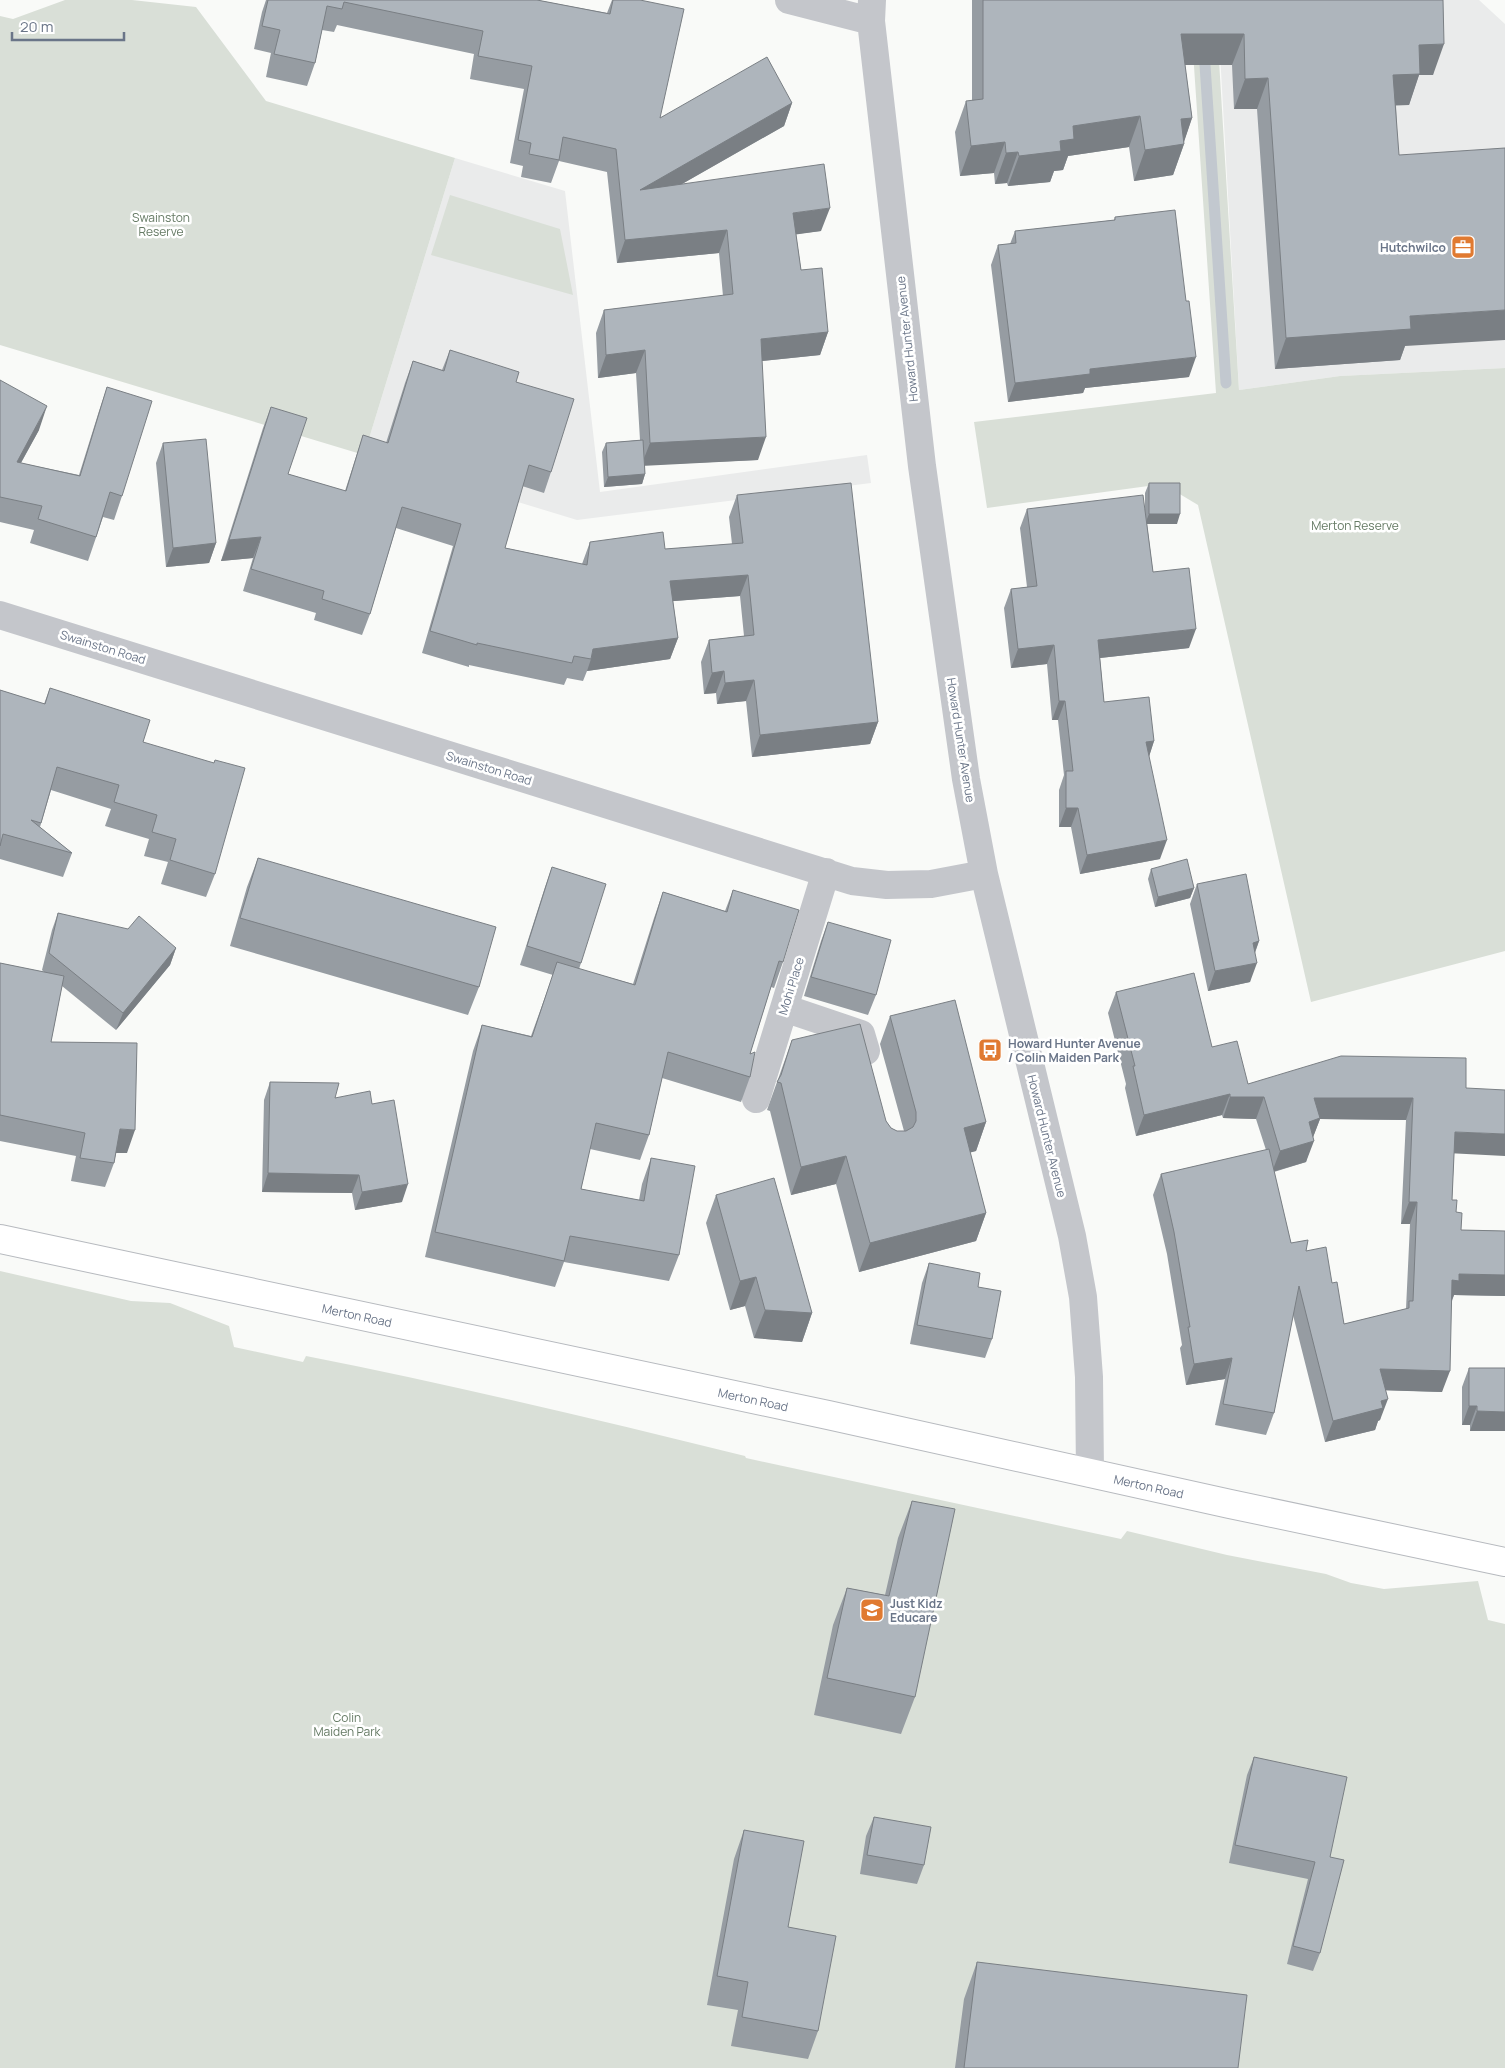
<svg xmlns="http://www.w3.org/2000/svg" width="1505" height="2068" viewBox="0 0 1505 2068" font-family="Manrope,sans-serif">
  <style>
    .built { fill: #eaebeb }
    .green { fill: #d9dfd7 }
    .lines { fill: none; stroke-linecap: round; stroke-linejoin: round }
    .stream { stroke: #c2c8cf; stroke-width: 11 }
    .major-casing { stroke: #b7babf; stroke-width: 30 }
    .minor { stroke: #c4c6cb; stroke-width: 28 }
    .major { stroke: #fff; stroke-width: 28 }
    .wall { fill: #969ca2; fill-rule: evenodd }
    .shaded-wall { fill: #7a7f84 }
    .building { fill: #aeb5bc; stroke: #7a7f84 }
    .labels { text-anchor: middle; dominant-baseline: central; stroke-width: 5; stroke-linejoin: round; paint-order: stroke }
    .park-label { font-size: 12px; fill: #657a64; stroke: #fff }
    .poi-label { font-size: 12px; font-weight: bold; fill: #6a7588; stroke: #fff; text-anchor: start }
    .street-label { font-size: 12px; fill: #6a7588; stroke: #fff }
  </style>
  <rect width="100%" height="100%" fill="#f9faf8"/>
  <!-- built -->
  <path class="built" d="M1217 0H1479L1505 24V368L1340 376 1239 390Z
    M455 158 565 191 600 492 867 455 871 483 577 520 364 455Z"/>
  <!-- green -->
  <path class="green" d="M65 0H132L196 7 266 101 455 158 364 455 0 345V16L13 19Z
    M1190 7 1216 11 1239 390 1340 376 1505 368V951L1311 1002 1198 505 1163 484 987 508 974 422 1216 393Z
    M450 195 560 229 573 295 431 255Z
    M0 1271 131 1301 170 1303 229 1326 234 1347 303 1362 306 1356C453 1385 599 1420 745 1456L746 1458 1121 1539 1127 1531 1227 1555 1326 1574 1351 1583 1384 1589 1478 1581 1488 1620 1505 1624V2068H0Z"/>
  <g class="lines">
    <!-- stream -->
    <path class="stream" d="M1204 50 1226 383"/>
    <!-- major casing -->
    <g class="major-casing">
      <g id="major">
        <path id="s1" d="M0 1239 828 1415 1230 1504 1505 1562"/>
      </g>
    </g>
    <!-- minor -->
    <path class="minor" d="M789 0 871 21
      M872 0 871 21 922 466 966 779 984 874 1072 1236 1083 1297 1089 1377 1090 1473
      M0 615 852 881 887 885 931 884 984 874
      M784 1008 861 1034 866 1051
      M756 1099 826 872"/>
    <!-- major -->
    <use href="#major" class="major"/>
  </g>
  <!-- wall -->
  <path class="wall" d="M266 0H537L607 13 612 0H640L660 118 792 103 784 126 682 184 821 231 796 234 801 270 828 332 820 355 762 361 758 460 645 465V474L642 484 604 487 602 452 606 443 640 440 636 373 598 378 596 333 604 310 723 296 719 253 617 263 607 172 559 161 551 183 521 177 523 166 510 163 524 89 470 79 474 54 337 25 334 32 322 30 315 63 307 86 266 77 271 53 254 49 262 12Z
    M972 0H1443L1433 75H1419L1409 105H1396L1405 346 1400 360 1275 369 1257 109H1234L1232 65H1185L1192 118 1184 141V144L1173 175 1134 181 1129 147 1068 156 1063 170 1054 171 1050 182 1008 186 1007 183 995 184 994 173 960 176 955 132 966 101H972Z
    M1115 217 1189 377 1085 388 1083 393 1008 402 991 265 998 245 1010 244 1015 231 1114 220Z
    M450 350 516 382 551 472 544 493 522 486 505 548 582 564 590 542 665 549 732 544 729 517 737 495 878 722 870 744 752 757 746 701 717 704 716 693 704 694 701 662 709 640 744 636 740 596 673 601 678 638 670 659 587 671 583 681 567 678 564 685 469 665V667L422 653 453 546 396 528 370 614 362 635 314 620 316 613 243 591 253 558 221 561 263 428 271 407 288 474 345 491 363 435 386 443 405 383 413 361 442 370Z
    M0 380 39 430 21 463 79 475 99 411 107 387 122 496 114 520 103 517 88 561 30 543 34 530 0 522Z
    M163 443 216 543 209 563 166 567 156 463Z
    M1149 483 1177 524H1147L1153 572 1189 648 1100 658 1104 702 1154 741 1149 756 1160 859 1080 874 1071 827H1059V790L1064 775 1058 720H1052L1047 664 1011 668 1004 608 1011 589 1027 587 1020 528 1027 509H1145V493Z
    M50 688 143 742 215 874 206 897 161 884 168 862 144 856 149 839 105 826 111 809 51 790 40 827 72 853 63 877 0 859V690L44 704Z
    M258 858 479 987 468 1015 230 946 247 887Z
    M552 867 581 963 579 969 633 984 654 918 663 892 725 911 733 890 783 962 774 988 771 987 750 1054V1077L741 1102 662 1078 649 1135 640 1160 590 1149 581 1189 639 1200 642 1184 651 1158 679 1255 669 1281 564 1262 555 1287 425 1257 473 1051 482 1025 531 1036 553 975 520 965 545 887Z
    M1151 869 1194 888 1190 898 1155 907 1148 879Z
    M1197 884 1259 941 1255 953 1250 982 1208 991 1190 904Z
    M58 913 176 948 170 965 116 1030 62 986 51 1042 127 1153H116L114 1163 105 1187 71 1181 76 1156 0 1141V963L44 972 42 970 52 930Z
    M828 922 876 995 868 1015 804 996 821 941Z
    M1116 992 1212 1047 1248 1084 1466 1058 1454 1153 1452 1200 1461 1230 1505 1231V1296L1454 1295 1452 1301 1442 1392 1386 1390 1380 1420 1378 1421 1375 1430 1325 1442 1293 1315 1274 1413 1266 1435 1215 1425 1225 1379 1186 1385 1180 1348 1182 1345 1167 1254 1153 1195 1161 1174 1266 1150 1256 1119 1223 1118 1222 1115 1136 1136 1125 1088 1126 1084 1108 1013ZM1320 1119 1406 1120 1401 1224H1410L1406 1309 1344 1324 1332 1283 1306 1251 1291 1243 1274 1172 1306 1162 1313 1137Z
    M890 1016 986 1122 976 1151 970 1152 986 1213 976 1241 859 1272 836 1184 791 1195 770 1111 767 1110 792 1040 886 1121 891 1128 897 1131H904L880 1044Z
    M270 1082 335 1098 372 1104 402 1202 355 1210 352 1193 262 1192 264 1100Z
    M716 1195 812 1313 802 1342 754 1338 745 1306 730 1310 706 1223Z
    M929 1263 978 1287 992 1339 985 1358 910 1344 922 1283Z
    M1469 1368H1505V1431H1470V1425H1462V1387Z
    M912 1501 915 1697 901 1734 814 1715 833 1625 847 1588 885 1595 898 1538Z
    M1254 1757 1330 1857 1320 1953 1313 1971 1287 1964 1308 1879 1229 1863 1247 1775Z
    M874 1817 924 1865 917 1884 860 1874 866 1836Z
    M744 1830 818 2031 808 2059 731 2046 738 2010 707 2005 734 1859Z
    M977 1962 1238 2068H955L964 1999Z"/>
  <!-- shaded-wall -->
  <path class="shaded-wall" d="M1181 34H1244L1232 65H1169Z
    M1444 44 1433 75H1419L1409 105 1382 106 1393 75 1419 45Z
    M1268 78 1257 109H1234L1245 79Z
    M792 103 784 126 631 213 640 190Z
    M1140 116 1129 147 1068 156 1063 170 1054 171 1050 182 1008 186 1019 156 1060 141 1073 126Z
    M1192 118 1183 145 1184 144 1173 175 1134 181 1145 150 1181 119Z
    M1005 142 994 173 960 176 971 146Z
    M1018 152 1007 183 995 184 1006 153Z
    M830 208 821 231 785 236 793 213Z
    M727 230 719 253 617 263 625 240Z
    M1505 310V340L1405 346 1400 360 1275 369 1286 338 1410 316Z
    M828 332 820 355 753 362 761 339Z
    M645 350 636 373 598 378 606 355Z
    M1196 357 1189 377 1085 388 1083 393 1008 402 1015 383 1090 369Z
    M47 406 39 430 8 486 17 462Z
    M766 437 758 460 641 466 650 443Z
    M645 474 642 484 604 487 608 477Z
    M1149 514H1180L1177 524H1145Z
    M261 537 253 558 221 561 229 540Z
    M216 543 209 563 166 567 173 548Z
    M748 575 740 596 662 602 670 581Z
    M1196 629 1189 648 1091 659 1098 640Z
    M678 638 670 659 587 671 591 659 593 649Z
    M1054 645 1047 664 1011 668 1018 649Z
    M724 671 716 693 704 694 712 673Z
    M754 680 746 701 717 704 725 683Z
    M1059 701H1065L1058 720H1052Z
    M878 722 870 744 752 757 760 735Z
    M1154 741 1148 760 1146 742Z
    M1066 808H1078L1071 827H1059Z
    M1167 840 1160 859 1080 874 1087 855Z
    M1194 888 1190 898 1155 907 1158 897Z
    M1259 941 1252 960 1253 943Z
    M176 948 170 965 116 1030 123 1013Z
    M1257 963 1250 982 1208 991 1215 971Z
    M1230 1094 1222 1115 1136 1136 1144 1115Z
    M1230 1097H1264L1256 1119 1223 1118Z
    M1314 1098H1413L1406 1120 1320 1119 1312 1140 1309 1122Z
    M986 1122 976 1151 954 1157 964 1128Z
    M120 1129 135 1130 127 1153H112Z
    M1455 1132 1505 1134V1156L1447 1153Z
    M1314 1141 1306 1162 1272 1172 1280 1151Z
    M846 1156 836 1184 791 1195 801 1167Z
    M268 1173 359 1175 352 1193 262 1192Z
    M408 1184 402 1202 355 1210 362 1192Z
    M1409 1202H1417L1410 1224H1401Z
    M986 1213 976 1241 859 1272 870 1243Z
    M1459 1274 1505 1275V1296L1454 1295 1451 1302 1452 1280Z
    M756 1277 745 1306 730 1310 740 1281Z
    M765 1310 812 1313 802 1342 754 1338Z
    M1232 1358 1225 1379 1186 1385 1194 1364Z
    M1380 1369 1450 1371 1442 1392 1373 1390Z
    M1388 1399 1380 1420 1378 1421 1375 1430 1325 1442 1333 1421 1381 1401Z
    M1469 1406H1477L1470 1425H1462Z
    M1477 1411 1505 1412V1431H1470Z"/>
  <!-- building -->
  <path class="building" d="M268 0H537L610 14 613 0H640L684 9 660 118 767 57 792 103 640 190 824 164 830 208 793 213 801 270 822 268 828 332 761 339 766 437 650 443 645 350 606 355 604 310 733 294 727 230 625 240 616 149 563 137 559 160 529 154 531 143 518 140 532 66 478 56 483 31 344 2 342 9 327 6 315 63 274 54 280 30 262 26Z
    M983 0H1443L1444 44 1419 45 1420 74 1393 75 1399 155 1505 148V310L1410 316 1411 329 1286 338 1268 78 1245 79 1244 34H1181L1192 118 1181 119 1184 144 1145 150 1140 116 1073 126 1074 139 1060 141 1061 151 1019 156 1018 152 1006 153 1005 142 971 146 966 101 983 99Z
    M1175 210 1186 301H1189L1196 357 1090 369V374L1015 383 998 245 1016 243 1015 231 1115 220V217Z
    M450 350 519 372 516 382 574 399 551 472 529 465 505 548 587 565 590 542 663 532 665 549 743 543 737 495 851 483 878 722 760 735 754 680 725 683 724 671 712 673 709 640 754 635 748 575 670 581 678 638 593 649 591 659 574 656 572 663 477 643V645L430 631 461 524 402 507 370 614 322 599 324 591 251 569 261 537 229 540 271 407 307 418 288 474 346 491 363 435 388 443 413 361 444 371Z
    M0 380 47 406 17 462 80 476 107 387 152 401 122 496 110 492 96 537 38 519 42 506 0 497Z
    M206 439 216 543 173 548 163 443Z
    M643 440 645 474 608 477 606 443Z
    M1149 483H1180V514H1149Z
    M1143 495 1153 572 1189 568 1196 629 1098 640 1104 702 1149 697 1154 741 1146 742 1167 840 1087 855 1078 808H1066V771H1073L1065 701H1059L1054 645 1018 649 1011 589 1037 586 1027 509Z
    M50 688 150 720 143 742 214 763 215 760 245 768 215 874 170 860 176 839 152 832 157 815 114 802 119 785 57 767 41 823 31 820 72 853 3 834 0 846V690L45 704Z
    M258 858 496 927 479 987 240 918Z
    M1187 859 1194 888 1158 897 1151 869Z
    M552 867 606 884 581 963 527 946Z
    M1246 874 1259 941 1253 943 1257 963 1215 971 1197 884Z
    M733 890 799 910 783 962 779 961 750 1054 755 1052 750 1077 668 1052 649 1135 596 1123 581 1189 644 1201 651 1158 695 1166 679 1255 570 1236 564 1261 435 1232 482 1025 532 1037 557 962 635 985 663 892 727 912Z
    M58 913 128 929 139 916 176 948 123 1013 49 953Z
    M828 922 891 940 876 995 811 977Z
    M0 963 64 976 51 1042 137 1043 135 1130 120 1129 114 1163 80 1158 85 1133 0 1115Z
    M1194 973 1212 1047 1237 1041 1248 1084 1341 1056 1466 1058V1088L1505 1090V1134L1455 1132 1452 1200H1457L1456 1212 1462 1213 1461 1230 1505 1231V1275L1459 1274V1281L1452 1280 1450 1371 1380 1369 1388 1399 1381 1401 1383 1408 1333 1421 1299 1286 1274 1413 1223 1404 1232 1358 1194 1364 1188 1327H1190L1174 1232 1161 1174 1269 1149 1291 1243 1308 1240 1306 1251 1326 1247 1332 1283 1337 1282 1344 1324 1409 1308V1301H1413L1417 1202H1409L1413 1098H1314L1320 1118 1309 1122 1314 1141 1280 1151 1264 1097H1230V1094L1144 1115 1133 1066H1135L1116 992Z
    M955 1000 986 1122 964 1128 986 1213 870 1243 846 1156 801 1167 781 1083 777 1082 781 1075 792 1040 860 1024 886 1121 891 1128 897 1131H906L913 1127 916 1121V1112L890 1016Z
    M270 1082 339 1083 335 1098 370 1091 372 1104 394 1100 408 1184 362 1192 359 1175 268 1173Z
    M774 1178 812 1313 765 1310 756 1277 740 1281 716 1195Z
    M929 1263 980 1273 978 1287 1001 1291 992 1339 917 1325Z
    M1469 1368H1505V1412L1477 1411V1406H1469Z
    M912 1501 955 1509 915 1697 827 1678 847 1588 889 1596Z
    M1254 1757 1347 1777 1330 1857 1344 1860 1320 1953 1293 1946 1315 1862 1235 1845Z
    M874 1817 931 1827 924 1865 867 1855Z
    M744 1830 804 1841 788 1927 836 1936 818 2031 742 2017 748 1982 717 1976Z
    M977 1962 1247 1995 1238 2068H964Z"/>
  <!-- icons -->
  <defs>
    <g id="office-square" transform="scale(1.25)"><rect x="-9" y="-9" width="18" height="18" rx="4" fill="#e07a31" stroke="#fff"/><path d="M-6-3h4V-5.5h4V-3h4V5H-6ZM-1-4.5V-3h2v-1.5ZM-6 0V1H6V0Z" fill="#fff"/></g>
    <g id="bus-square" transform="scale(1.25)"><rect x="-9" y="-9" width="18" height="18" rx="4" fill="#e07a31" stroke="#fff"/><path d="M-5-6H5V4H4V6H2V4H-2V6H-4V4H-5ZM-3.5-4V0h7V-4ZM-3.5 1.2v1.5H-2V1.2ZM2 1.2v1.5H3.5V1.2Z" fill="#fff"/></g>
    <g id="school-square" transform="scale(1.25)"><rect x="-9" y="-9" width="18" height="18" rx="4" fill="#e07a31" stroke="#fff"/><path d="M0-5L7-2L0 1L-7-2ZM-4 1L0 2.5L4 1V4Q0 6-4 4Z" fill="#fff"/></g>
  </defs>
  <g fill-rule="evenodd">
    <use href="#office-square" x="1463" y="247"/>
    <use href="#bus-square" x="990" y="1050"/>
    <use href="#school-square" x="872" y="1610"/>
  </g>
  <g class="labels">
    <!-- park labels -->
    <g class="park-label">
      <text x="161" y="217">Swainston<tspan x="161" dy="14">Reserve</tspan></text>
      <text x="1355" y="525">Merton Reserve</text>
      <text x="347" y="1717">Colin<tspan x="347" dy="14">Maiden Park</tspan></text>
    </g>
    <!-- poi labels -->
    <g class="poi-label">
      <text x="1446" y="247" text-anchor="end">Hutchwilco</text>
      <text x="1008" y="1043">Howard Hunter Avenue<tspan x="1008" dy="14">/ Colin Maiden Park</tspan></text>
      <text x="890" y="1603">Just Kidz<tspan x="890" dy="14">Educare</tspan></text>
    </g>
    <!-- street labels -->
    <g class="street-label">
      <text transform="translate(907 339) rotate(-96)">Howard Hunter Avenue</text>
      <text transform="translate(103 647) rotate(17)">Swainston Road</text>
      <text transform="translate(961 740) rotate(81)">Howard Hunter Avenue</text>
      <text transform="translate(489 768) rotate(17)">Swainston Road</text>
      <text transform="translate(791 986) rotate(-73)">Mohi Place</text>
      <text transform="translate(1047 1136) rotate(76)">Howard Hunter Avenue</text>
      <text stroke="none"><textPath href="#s1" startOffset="365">Merton Road</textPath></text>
      <text stroke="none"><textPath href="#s1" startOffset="770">Merton Road</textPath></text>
      <text stroke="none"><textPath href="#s1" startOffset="1175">Merton Road</textPath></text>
    </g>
  </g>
  <!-- scale -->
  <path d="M12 32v8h112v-8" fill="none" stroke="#6a7588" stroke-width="2.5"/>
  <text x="20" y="32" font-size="15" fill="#6a7588" stroke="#ffffff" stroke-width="4" paint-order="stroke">20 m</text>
</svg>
